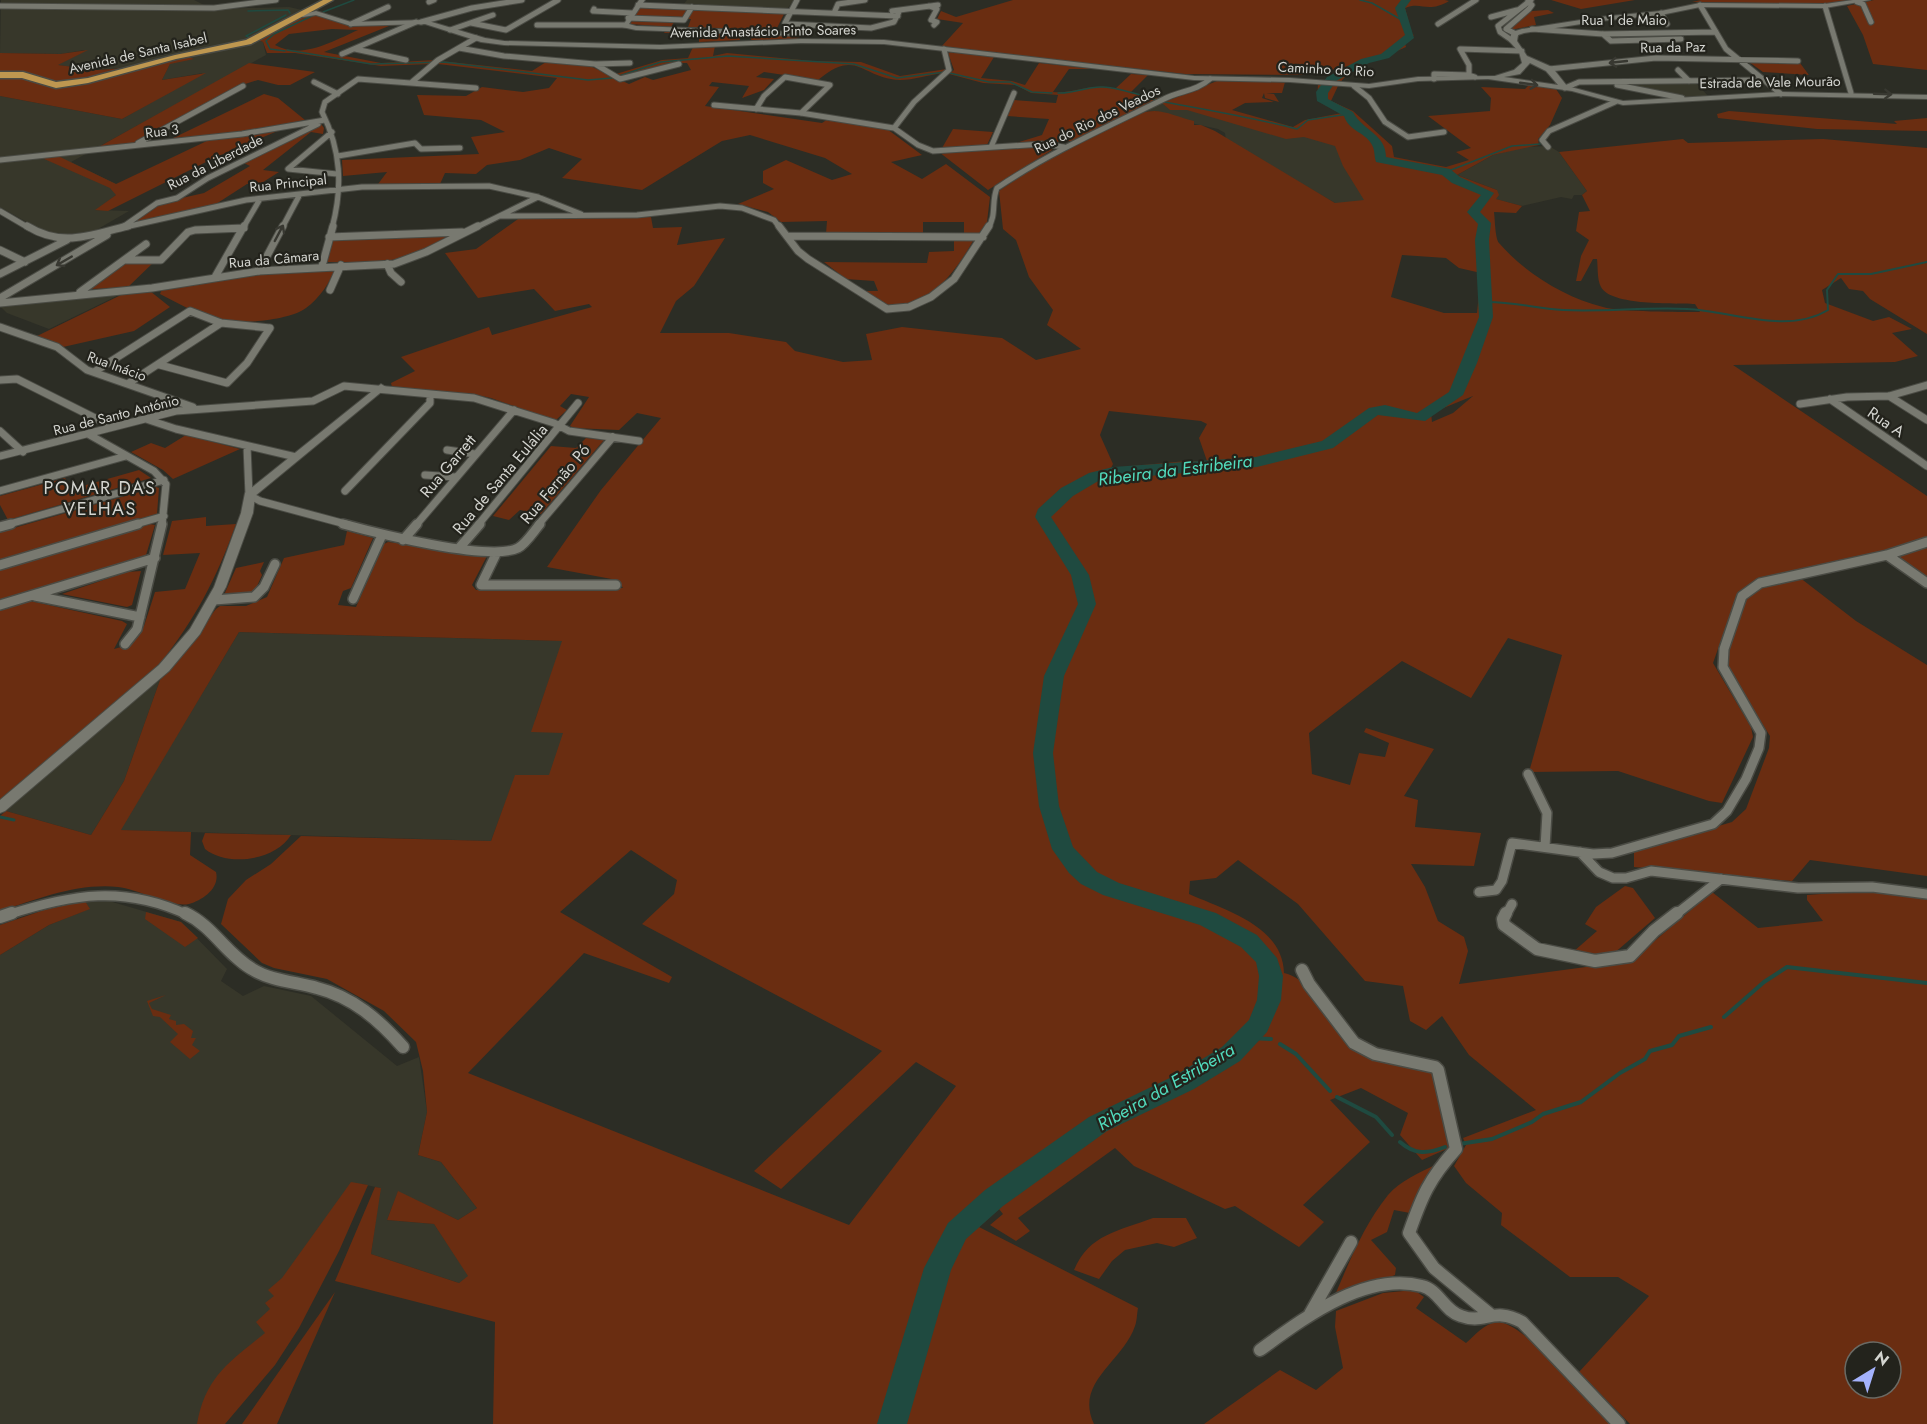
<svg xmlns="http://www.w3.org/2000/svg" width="1927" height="1424" viewBox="0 0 1927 1424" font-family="Jost,sans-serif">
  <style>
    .built { fill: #37372a }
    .green { fill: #6a2d11; fill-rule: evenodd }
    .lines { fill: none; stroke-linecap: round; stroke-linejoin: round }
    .stream-far3 { stroke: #1f4a40; stroke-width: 1.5 }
    .stream-far2 { stroke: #1f4a40; stroke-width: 2 }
    .stream-far1 { stroke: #1f4a40; stroke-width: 3 }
    .stream { stroke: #1f4a40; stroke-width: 4 }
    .river { fill: #1f4a40; fill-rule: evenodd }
    .street-far3-casing { stroke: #4a4b44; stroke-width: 7 }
    .street-far2-casing { stroke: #4a4b44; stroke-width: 9 }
    .street-far1-casing { stroke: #4a4b44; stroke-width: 12 }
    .street-casing { stroke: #4a4b44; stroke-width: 15 }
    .secondary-casing { stroke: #4a4b44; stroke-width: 2 }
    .primary-casing { stroke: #4a4b44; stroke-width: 3 }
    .street-far3 { stroke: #787970; stroke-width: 5 }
    .street-far2 { stroke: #787970; stroke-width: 7 }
    .street-far1 { stroke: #787970; stroke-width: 9 }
    .street { stroke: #787970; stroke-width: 12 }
    .secondary { fill: #787970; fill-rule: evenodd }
    .primary { fill: #be9750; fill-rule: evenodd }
    .oneway { stroke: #383831 }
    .labels { text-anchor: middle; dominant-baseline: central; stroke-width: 4.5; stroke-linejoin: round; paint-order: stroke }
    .far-street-label { font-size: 14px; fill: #d4d5d0; stroke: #23231c }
    .street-label { font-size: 16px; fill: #d4d5d0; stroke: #23231c }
    .water-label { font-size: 18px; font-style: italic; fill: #51dbbd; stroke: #23231c }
    .neighbourhood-label { font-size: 18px; letter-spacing: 1.5px; fill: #d4d5d0; stroke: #23231c }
  </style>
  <rect width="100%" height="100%" fill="#2c2d25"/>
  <!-- built -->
  <path class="built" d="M1 0H194L212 9 289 7 302 10 239 43 125 68 98 70 57 65 85 50 60 54 0 53Z
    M687 0H794L787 9 683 5Z
    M258 40 263 42 266 55 71 162 116 184V195L96 210 129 211 91 233 75 236 50 235 0 207V96L122 119 203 73 162 80 170 64 185 56Z
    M1695 82 1708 96 1683 97 1617 83Z
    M1162 103 1327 134 1378 203H1335L1226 140 1225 133 1218 129 1168 118 1171 115 1156 111 1146 112Z
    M1549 146 1559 152 1587 191 1582 195H1574L1572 199 1561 197 1522 206 1495 199 1497 190 1457 175 1493 155 1525 147Z
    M125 292 49 329 7 313 0 306Z
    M239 632 563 641 535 720 586 722 568 779 512 785 491 841 120 830Z
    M160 680 124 781 91 835 6 811 99 729Z
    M85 901H109L181 922 227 969 221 981 243 996 264 986 311 996 397 1066 419 1057 427 1112 418 1155 441 1162 477 1208 458 1220 398 1192 387 1220 434 1224 469 1276 459 1283 371 1254 380 1188 362 1184 217 1424H0V955L49 925 89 909Z"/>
  <!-- green -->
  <path class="green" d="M1013 0H1445L1449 1C1427 14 1422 1 1405 8L1412 34 1414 35 1405 43 1406 47C1383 58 1355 62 1340 83L1328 82 1340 69 1338 68 1317 75 1185 74 941 47 963 23 937 19 941 11 956 17Z
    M1551 0H1635L1581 9Z
    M1701 0H1859L1838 4 1692 2Z
    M1874 0H1927V70L1873 64 1863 35 1847 6Z
    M640 7 785 12 776 30 688 27 691 19H676L671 27 630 24Z
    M1548 10 1554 13 1534 17 1536 25 1510 30V26L1532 11Z
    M314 14 355 26 404 24 389 26 324 52 381 63 435 60 431 64 381 66 295 53H267L263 42 258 40 304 16ZM332 29 358 30C333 41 302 60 275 45L289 34Z
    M661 30 793 34 800 37 797 39 752 42 749 33 739 34 740 40 699 42V35L720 34 665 33Z
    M715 46 713 56 727 53 813 61 861 62 900 76 947 69 942 73C929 75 913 80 900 80 861 78 857 47 818 80L764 72 756 77 774 79 764 90 742 98 749 86 712 82 709 86 719 87 705 106 822 123 828 119 887 129 922 155 891 162 922 179 946 164 990 197 987 222 978 235H964V222H923V235L826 234 827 221 781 222 768 212 738 204 774 189 763 183V171L786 160 832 180 852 174 825 158 750 135 722 141 642 190 562 178 582 159 549 148 520 160 487 165 476 174 445 173 440 184H378L387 172 343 176 342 160 479 154 471 137 505 132 481 120 424 115 417 95 466 96 482 87 523 92 549 88 557 78 438 64 441 61 532 71 546 62 588 65 629 84 645 77 653 80 691 70 687 63H669L620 77 616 74 662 60 688 58 693 47Z
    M88 50 58 65 98 70 126 68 88 79 60 83 0 73V53L60 54Z
    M951 52 994 57 981 78 1012 81 1025 85 1039 63 1095 69H1069L1053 92C1077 94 1090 82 1115 89L1131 74 1148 75 1130 93 1160 99 1072 141 1013 144 1042 135 1049 119 1007 116 1014 100 1056 103 1058 95 1031 93 1016 85 983 83 949 74 954 70 948 53Z
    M185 56 194 59 170 64 162 80 206 73 122 119 0 96V76L20 77 54 87Z
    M1749 62 1800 63 1809 75 1763 72Z
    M249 63 315 72 290 85H278L258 80 245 84 135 143 95 149Z
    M1217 81 1285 82 1282 93H1266L1274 94 1279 102 1265 98 1264 93 1262 98 1274 102 1245 103 1232 110 1293 127 1305 120 1342 113C1328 101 1316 109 1318 84L1338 86 1331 101 1353 111 1392 146 1394 157 1446 167 1469 160 1456 152 1471 148 1428 116 1490 111 1491 98 1481 87 1525 89 1529 85 1556 89 1562 98 1550 125 1538 139 1539 145 1493 155 1457 175 1497 190 1499 195 1496 199 1522 206 1516 213 1494 212C1495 219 1495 238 1499 243 1525 273 1564 297 1603 307 1621 312 1680 312 1700 312L1695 304C1675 303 1611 306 1601 287 1597 280 1598 267 1597 259H1593L1581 281H1576L1581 256 1589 240 1576 231 1579 212 1590 211 1582 195 1587 191 1559 152 1683 139 1688 143 1823 139 1927 148V334L1870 299 1863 291 1849 289 1841 278 1822 290 1825 303 1873 321 1889 317 1912 329 1892 333 1918 356 1895 362 1733 365 1927 496V538L1889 550 1753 583 1738 592 1713 663 1751 727 1753 737 1722 803 1709 801 1618 771 1529 772 1562 655 1508 638 1471 698 1402 661 1309 733 1312 774 1350 785 1359 753 1385 757 1389 743 1364 732 1366 728 1434 749 1404 796 1418 800 1415 827 1481 833 1474 866 1411 864 1425 887 1438 921 1464 937 1468 951 1459 984 1631 961 1712 892 1758 928 1823 921 1807 900V895L1875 890 1927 898V1424H1630L1579 1372 1649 1296 1618 1277H1570L1501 1225 1502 1213 1466 1183 1454 1166 1466 1145 1463 1138 1536 1110 1469 1055 1442 1016 1426 1030 1410 1021 1403 986 1365 981 1298 904 1238 860 1216 878 1190 881 1189 894C1225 910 1283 926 1284 973 1318 981 1329 1030 1354 1050 1374 1065 1409 1066 1433 1071L1449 1148 1422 1160 1400 1135 1408 1113 1361 1088 1330 1100 1370 1142 1303 1205 1324 1222 1299 1247 1235 1206 1225 1209 1134 1166 1115 1148 1018 1218 1030 1231 1016 1241 990 1225 1003 1214 999 1209 979 1227 1138 1308C1137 1313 1137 1321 1135 1326 1123 1362 1074 1382 1094 1424H493L495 1322 335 1281 375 1187 381 1188 371 1254 459 1283 468 1276 434 1224 387 1220 398 1191 458 1220 477 1208 441 1162 418 1155 427 1112 423 1071 416 1042 384 1011 327 979 274 968 262 963 221 924 228 899 246 880 271 864 301 836 491 841 515 775H549L563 733 531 732 562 641 239 632 121 830 191 832 190 855 216 872C220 888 203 900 189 904 171 908 138 889 118 887 77 883 38 899 0 911V816L6 811 91 835 124 781 160 680 216 609 220 606H246L267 597 284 558 344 545 347 531 373 538 351 588 343 591 338 605 356 607 384 544 388 542 485 554 487 556 472 585 476 590 623 588 617 580 547 567 601 490 661 418 637 413 619 430 574 428 570 426 589 397 571 394 560 406 567 410 557 419H550L491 398 468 393H434L392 387 391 383 415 371 401 357 489 327 492 335 592 307 589 304 555 311 534 289 478 298 445 253 476 249 518 219 651 217 653 228 682 227 677 245 725 238 694 286 676 301 660 333H729L786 342 795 351 843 362 872 360 866 334 902 327 1002 338 1036 360 1081 349 1047 325 1053 310 1029 277 1016 240 1003 229 999 191C1028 171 1121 111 1154 111 1166 111 1181 118 1194 121V125H1201L1215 131 1335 203 1364 200 1343 166 1335 146 1304 137 1286 139 1187 110H1170L1162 103ZM1402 255 1446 258 1459 268 1481 273 1477 313H1444L1391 297ZM1473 396 1453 413 1432 422 1431 413ZM1109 411 1201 421 1207 424 1199 438 1207 461H1186L1111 468 1113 464 1100 435ZM631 850 677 880 674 894 642 924 882 1051 754 1171 781 1189 916 1062 956 1086 849 1225 468 1073 584 953 669 983 672 977 560 912ZM1855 1352H1891V1388H1855Z
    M264 94 278 98 305 120 236 133 167 141Z
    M1729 111 1897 124 1894 121 1927 118V131L1817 129 1718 118 1717 114Z
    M321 124 324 128 323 134 311 132 263 170 279 172 260 184H247L216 204 129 225 160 203 204 193 250 166 244 163Z
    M287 127 214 158 108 211 95 210 116 195 110 188 42 158 58 156 116 184 211 139Z
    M953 129 993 132 987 145 942 148Z
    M1049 146 1052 150 988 190 939 152Z
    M450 234C406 265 378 263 327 262L332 240Z
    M954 239H974C960 266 924 316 888 306 880 304 871 295 864 291H878L874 281 846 279 824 262 927 263 929 252 954 251Z
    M155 261 127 288 87 289 122 263Z
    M336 267C331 281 319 299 306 308 291 320 239 325 220 320 199 315 179 304 160 294L162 289 288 269Z
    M150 291 170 307 134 331 63 347 35 337 123 294Z
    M186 435 240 449 173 479 163 470 131 452 151 443 165 448Z
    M586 438 604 440 541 514 520 510 509 520 493 516 551 446 576 448Z
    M139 470 151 478 8 520 0 505V496L65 478 72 489Z
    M156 487 159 488 157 514 0 561V532Z
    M206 517V526L236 524C216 580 196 617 160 664L0 802V611L30 601 122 621 127 624 114 649 132 644 144 626 155 592 185 589 200 553 163 555 172 521Z
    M150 524 155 525 146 555 0 601V570Z
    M1927 547V578L1899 558 1906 552Z
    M264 562 260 571 262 575 254 593 224 595 236 568Z
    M141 571 132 605 127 607 62 594 127 572Z
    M1799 577 1856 621 1927 665V876L1810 860 1792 881 1634 867V851L1732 822 1746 809 1769 748 1770 736 1728 669 1729 651 1746 597 1757 589Z
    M205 833 291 835C275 861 227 867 205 849L202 841Z
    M1625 886 1633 888 1655 918 1612 955 1603 957 1573 952 1597 931 1585 924 1596 907Z
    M85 901 90 909 49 925 0 955V925L44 910Z
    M146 912 181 922 198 938 185 947 145 919Z
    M166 995 149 1003 152 1009 171 1015 169 1019 176 1021V1025L184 1024 193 1031 191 1038H196L192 1045 200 1051 190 1059 170 1042 178 1034 160 1017 153 1016 147 1001Z
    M1435 1165 1410 1213 1394 1210 1387 1232 1371 1240 1396 1268 1395 1275 1336 1299 1335 1295C1350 1260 1364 1225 1388 1195 1400 1181 1419 1173 1435 1165Z
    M351 1182 368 1185 339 1251 299 1328 275 1365 225 1424H197C205 1377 230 1361 265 1333L256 1322 270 1309 265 1303 274 1296 268 1290 282 1278Z
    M1153 1218H1186L1197 1238 1174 1247 1157 1243 1125 1250 1112 1261 1099 1279 1074 1270C1089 1234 1119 1231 1153 1218Z
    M1414 1290 1424 1297 1416 1308 1466 1343C1474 1336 1485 1323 1497 1322 1524 1321 1590 1402 1610 1424H1204L1280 1370 1316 1390 1343 1368 1335 1327 1336 1311 1383 1293Z
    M335 1292 277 1424H242Z"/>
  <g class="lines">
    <!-- stream-far3 -->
    <path class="stream-far3" d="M1360 0 1372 3 1407 23
      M248 11 288 10 290 13
      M323 12 354 0
      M274 34 314 15
      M273 35 266 41 270 49 285 51
      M251 38 246 36 286 15
      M287 50 371 64 444 62 588 80 612 78
      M619 76 661 62 728 56 854 64 897 78 945 72 989 82H1010L1032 92 1052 93
      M1058 93C1074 94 1087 86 1103 87 1125 88 1148 99 1170 103 1213 111 1255 118 1297 129L1308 120 1349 114
      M1446 172 1512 146 1540 144"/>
    <!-- stream-far2 -->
    <path class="stream-far2" d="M1485 302C1511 301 1537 309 1563 310 1604 312 1646 307 1687 309 1731 311 1787 335 1828 310L1827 290 1838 274H1871L1927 262"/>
    <!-- stream-far1 -->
    <path class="stream-far1" d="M0 817 14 820"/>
    <!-- stream -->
    <path class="stream" d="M1724 1017 1764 982 1787 967 1927 983
      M1248 1038 1271 1039
      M1280 1044 1296 1054 1330 1091
      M1337 1097 1376 1117 1392 1135
      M1400 1142C1415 1155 1427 1154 1445 1147
      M1459 1144 1492 1139 1532 1122 1543 1114 1581 1102 1620 1073 1645 1059 1650 1051 1672 1045 1679 1036 1711 1027"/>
    <!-- river -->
    <path class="river" d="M1401 0H1411L1405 8 1414 38 1389 58 1369 63 1336 81 1328 93V99L1353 112C1363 131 1386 134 1386 157L1450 169 1460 177 1494 193 1480 212 1491 223 1489 240 1493 317 1477 363 1463 395 1425 421 1378 415 1333 448 1257 467 1100 480 1073 496 1051 517 1089 575 1096 604 1064 676 1053 753 1059 806 1073 847 1097 872 1119 883 1216 913 1257 935 1277 958 1283 976 1281 1000 1267 1032 1240 1061 1194 1089 1107 1131 1003 1206 966 1239 951 1270 907 1424H877L924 1268 948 1223 985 1190 1089 1117 1176 1075 1222 1047 1249 1020 1257 1000 1259 976 1256 962 1241 947 1200 925 1103 895 1081 884 1069 873 1052 849 1039 806 1033 753 1044 676 1078 604 1071 575 1035 517 1038 509 1061 488 1089 473 1113 467 1256 457 1322 441 1369 408 1385 405 1417 413 1449 392 1479 317 1475 240 1478 224 1467 212 1481 195 1452 183 1442 175 1376 162C1374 157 1375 152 1373 147 1367 132 1349 132 1344 116L1317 101 1316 92 1327 77 1361 59 1381 54 1405 35 1395 8Z"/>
    <!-- street-far3 casing -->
    <g class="street-far3-casing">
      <path id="street-far3" d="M797 0 785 23 787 24 871 28 894 22 899 12
        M429 2 434 0
        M1857 2 1863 4 1871 22
        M638 5 898 16
        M1700 5 1726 49 1781 94
        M0 6 214 8 276 0
        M929 6 937 9 931 20 937 22 934 25
        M1825 6 1851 93
        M594 9 593 11 632 13
        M892 11 938 5
        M834 13 838 4 865 0
        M1661 13 1667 24
        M1491 17 1517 10
        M628 18 684 20 692 7
        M421 22 472 8 522 0
        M471 23 506 30 558 0
        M351 24 388 7
        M1438 24 1476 0
        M537 25H625
        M1532 29 1603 34 1716 32
        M450 30 493 15
        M1516 34 1506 29 1529 9 1532 5 1528 1
        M1603 34 1611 41 1681 39
        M1513 41 1500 32 1498 26 1531 0
        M459 48 504 56 595 64 620 79 679 64
        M355 49 406 60
        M342 54 416 22
        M596 64 630 63
        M1549 69 1656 58 1798 61
        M1678 70 1689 81
        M1475 77 1469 75V65L1460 49 1522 51
        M1434 79V74L1469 75
        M314 82 338 94
        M412 82 438 60 476 38
        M1617 85 1682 98
        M1354 86 1369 98 1385 122 1408 137 1444 132
        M1565 88 1579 82 1766 80
        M714 105 801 113 894 128 918 145 933 151 1042 144 1064 147
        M756 109 764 96 785 77 830 85 801 113
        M894 128 914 102 949 70 944 49
        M332 132 288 169 337 174
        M138 143 243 86
        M991 147 1014 93
        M1548 147 1542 140 1549 131 1615 102
        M338 156 415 143 421 149 460 148
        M0 160 242 134 325 120
        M0 211 29 228
        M502 216 637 215 720 206 742 208 774 220 780 228
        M124 226 157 203 177 198 208 178 318 124
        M121 228 246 200 362 187 489 186 538 197 581 214
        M243 228 260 199
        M282 228 299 196
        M332 228C343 187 341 150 322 112L325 102 358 79 476 88
        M475 228 538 197
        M988 228C997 215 991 202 997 188 1049 153 1107 127 1164 99 1179 91 1197 91 1210 79"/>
    </g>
    <!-- street-far2 casing -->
    <g class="street-far2-casing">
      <path id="street-far2" d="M27 226C63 248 89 235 128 226
        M779 226 798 251 808 259 887 309 909 307 931 297 954 279 989 226
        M787 236 983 237
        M329 237 462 232
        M0 250 25 262
        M124 260H161L188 232 195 230 244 228
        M387 264 391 273 401 282
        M322 266 333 226
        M259 271 283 226
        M0 274 67 240
        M215 277 244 226
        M330 290 341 265
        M80 292 146 244
        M0 298 107 235
        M0 303 152 288 259 271 394 264 426 252 478 226
        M0 327 57 347 87 370 193 407
        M160 365 227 383 247 363 270 328
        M94 372 190 311 221 323 270 328
        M0 380 17 379 113 427
        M129 383 221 323
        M1889 396 1927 420
        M1830 399 1927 466
        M1800 404 1847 397 1889 396 1927 385
        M146 419 176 429 296 457
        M0 431 23 452
        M88 434 154 471 166 484 162 525
        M247 446 249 495 260 501 349 525
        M447 450 475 454
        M0 456 176 411 313 401 344 386 474 398 554 423 569 431 639 441
        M425 475 455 477
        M0 491 126 456
        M345 491 430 403V395
        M6 525 164 480
        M133 525 164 516
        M416 525 514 410
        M478 525 578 403
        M538 525 613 437"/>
    </g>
    <!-- street-far1 casing -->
    <g class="street-far1-casing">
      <path id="street-far1" d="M343 524C376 533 490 562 518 548 526 544 534 531 540 524
        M0 527 11 524
        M403 540 417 524
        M460 547 480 524
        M497 552 481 585H616
        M1887 555 1927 583
        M0 565 138 524
        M35 596 140 617
        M353 599 382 535
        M214 600 254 597 264 587 275 564
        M0 605 155 558
        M125 644 137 629 162 524
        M1528 774 1547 813 1545 847
        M1580 852 1599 872 1613 878H1626L1651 871 1798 888 1872 887 1927 894
        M1479 892 1496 890 1502 881 1512 843 1593 854 1612 853 1713 824 1727 811 1746 779 1759 748 1761 733 1723 667 1724 649 1742 596 1760 583 1887 555 1927 542
        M7 915C72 894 124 885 188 915
        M1506 915 1512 904
        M1675 915 1721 879"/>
    </g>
    <!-- street casing -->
    <g class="street-casing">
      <path id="street" d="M185 913C213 926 226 954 252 969 271 981 296 982 317 988 353 997 379 1020 403 1047
        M1506 913 1503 919 1504 925 1537 949 1595 961 1630 956 1654 931 1677 913
        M0 917 12 913
        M1302 970 1309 984 1354 1043 1375 1054 1435 1067 1438 1070 1456 1149C1429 1179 1422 1196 1409 1233L1434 1268 1491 1315
        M1310 1314 1351 1242
        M1260 1350C1303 1319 1365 1271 1422 1286 1439 1290 1444 1311 1461 1316 1485 1325 1493 1306 1522 1322L1619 1424"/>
    </g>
    <!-- secondary casing -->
    <g class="secondary-casing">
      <path id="secondary" d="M639 0H645L629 24 636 26 797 32 801 34 797 36 636 30 622 27Z
        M1853 0H1870L1825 8 1700 7 1661 15 1600 21 1524 33 1518 35 1517 41 1527 56 1552 67 1567 86 1623 101 1781 92 1927 95V99L1781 96 1623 105 1572 91 1488 79 1418 81 1369 88 1290 82 1194 80 884 44 801 43 660 49 504 45 481 42 425 24 351 26 316 15 303 17 300 15 316 11 351 22 425 20 485 38 504 41 660 45 801 39 884 40 1194 76 1290 78 1369 84 1418 77 1495 76 1514 70 1522 63 1519 52 1509 41 1512 32 1522 29 1600 17 1661 11 1700 3 1825 4ZM1530 63 1546 71 1558 85 1504 77 1520 74Z
        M381 384 386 387 385 389 255 496 253 513 226 587 200 634 169 671 5 811 0 813V800L159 665 190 629 214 587 241 513 245 493Z"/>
    </g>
    <!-- primary casing -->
    <g class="primary-casing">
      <path id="primary" d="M323 0H333L251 44 176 59 88 83 56 88 22 78H0V72H23L56 82 88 78 175 55 246 40Z"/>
    </g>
    <!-- street-far3 -->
    <use href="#street-far3" class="street-far3"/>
    <!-- street-far2 -->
    <use href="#street-far2" class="street-far2"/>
    <!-- street-far1 -->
    <use href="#street-far1" class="street-far1"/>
    <!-- street -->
    <use href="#street" class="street"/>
    <!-- secondary -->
    <use href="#secondary" class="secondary"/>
    <!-- primary -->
    <use href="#primary" class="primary"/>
  </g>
  <!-- one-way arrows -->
  <defs><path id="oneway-shaft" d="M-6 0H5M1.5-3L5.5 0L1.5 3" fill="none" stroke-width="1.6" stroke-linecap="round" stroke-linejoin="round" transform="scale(1.5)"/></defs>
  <g class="oneway">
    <use href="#oneway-shaft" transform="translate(1618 62) rotate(174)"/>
    <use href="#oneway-shaft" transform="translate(1529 84) rotate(8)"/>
    <use href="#oneway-shaft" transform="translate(1883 94) rotate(2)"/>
    <use href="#oneway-shaft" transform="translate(279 233) rotate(-62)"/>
    <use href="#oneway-shaft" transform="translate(64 261) rotate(150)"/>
  </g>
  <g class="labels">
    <!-- far-street labels -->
    <g class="far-street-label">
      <text x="1624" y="20">Rua 1 de Maio</text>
      <text transform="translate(763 31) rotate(-1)">Avenida Anastácio Pinto Soares</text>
      <text transform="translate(1673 47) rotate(-1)">Rua da Paz</text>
      <text transform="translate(138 53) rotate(-13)">Avenida de Santa Isabel</text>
      <text transform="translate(1326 69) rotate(3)">Caminho do Rio</text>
      <text transform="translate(1770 82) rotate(-1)">Estrada de Vale Mourão</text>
      <text transform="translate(1097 119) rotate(-26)">Rua do Rio dos Veados</text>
      <text transform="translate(162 131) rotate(-7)">Rua 3</text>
      <text transform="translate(215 162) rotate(-27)">Rua da Liberdade</text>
      <text transform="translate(288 183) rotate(-6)">Rua Principal</text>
      <text transform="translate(274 259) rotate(-5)">Rua da Câmara</text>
      <text transform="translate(117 366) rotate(20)">Rua Inácio</text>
      <text transform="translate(116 415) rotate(-14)">Rua de Santo António</text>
    </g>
    <!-- street labels -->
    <g class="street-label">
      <text transform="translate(1886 422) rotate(34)">Rua A</text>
      <text transform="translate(448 466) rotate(-50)">Rua Garrett</text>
      <text transform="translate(500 479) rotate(-50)">Rua de Santa Eulália</text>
      <text transform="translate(555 484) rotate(-50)">Rua Fernão Pó</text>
    </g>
    <!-- water labels -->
    <g class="water-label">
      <text transform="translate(1175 470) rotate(-7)">Ribeira da Estribeira</text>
      <text transform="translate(1166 1087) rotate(-30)">Ribeira da Estribeira</text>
    </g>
    <!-- neighbourhood labels -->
    <g class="neighbourhood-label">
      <text x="100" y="488">POMAR DAS<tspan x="100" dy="21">VELHAS</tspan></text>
    </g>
  </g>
  <!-- north arrow -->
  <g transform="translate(1873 1370) rotate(38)"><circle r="28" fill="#23231c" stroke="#6a6a64" stroke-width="1.5"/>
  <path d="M0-4.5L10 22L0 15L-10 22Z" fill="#a4b2fc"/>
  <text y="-9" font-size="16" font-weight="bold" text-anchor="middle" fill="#d4d5d0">N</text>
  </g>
</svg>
